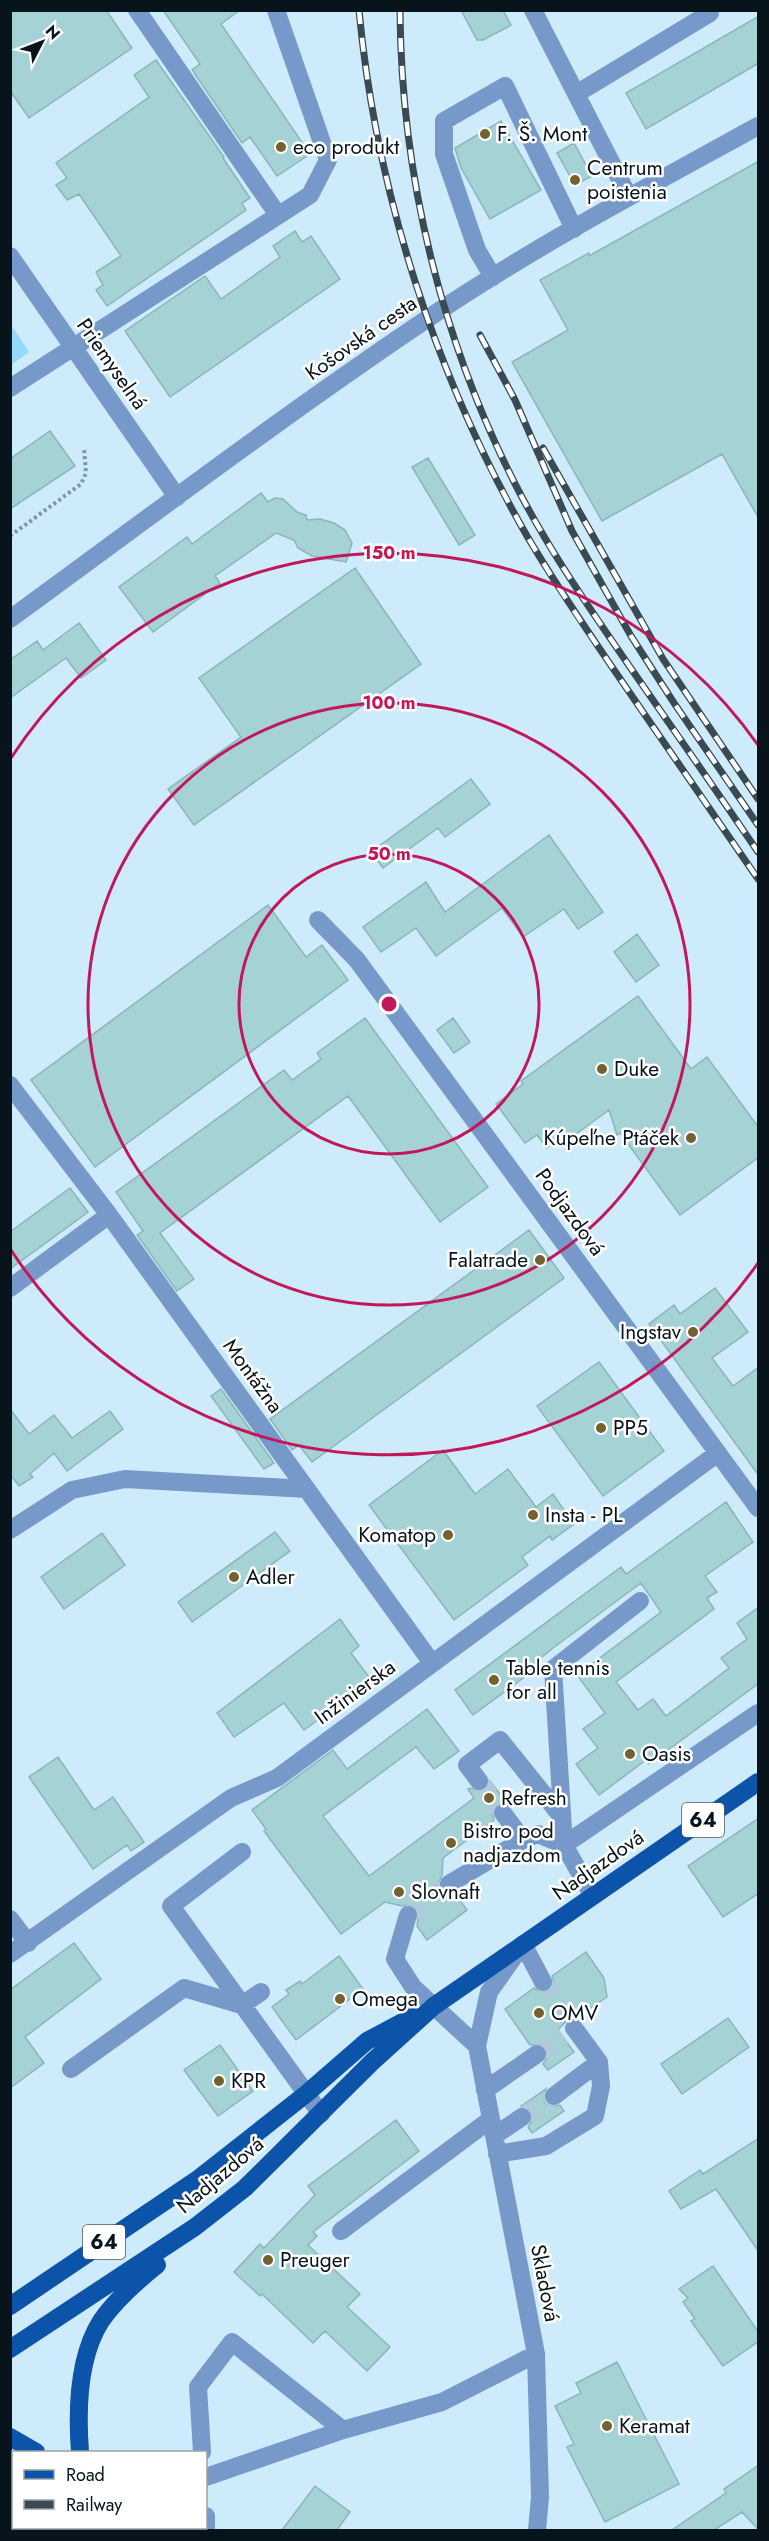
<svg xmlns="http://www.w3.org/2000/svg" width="769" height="2541" viewBox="0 0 769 2541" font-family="Jost,sans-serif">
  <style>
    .green { fill: #92d9fa }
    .building { fill: #a5d2d5; stroke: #8ab6b9; stroke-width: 1.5 }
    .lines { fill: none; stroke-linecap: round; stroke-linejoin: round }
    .minor-tunnel { stroke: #afcbd9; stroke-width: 18; stroke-dasharray: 18 9; stroke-linecap: butt }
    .path { stroke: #8097a3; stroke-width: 4; stroke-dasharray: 3 3; stroke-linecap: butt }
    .minor { stroke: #7799c9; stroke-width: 18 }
    .major { stroke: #0b54aa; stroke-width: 18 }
    .rail-casing { stroke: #394a53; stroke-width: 7 }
    .rail { stroke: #fff; stroke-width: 4.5; stroke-dasharray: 14; stroke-linecap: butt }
    .ring { fill: none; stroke: #c2185b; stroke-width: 3 }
    .poi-dot { fill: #73612f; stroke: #fff; stroke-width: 2 }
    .labels { text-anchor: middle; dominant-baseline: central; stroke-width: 5; stroke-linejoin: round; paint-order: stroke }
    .shield { fill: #fff; stroke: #515a5f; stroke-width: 1.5 }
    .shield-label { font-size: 20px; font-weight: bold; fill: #07141b }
    .poi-label { font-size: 21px; fill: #07141b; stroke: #fff; text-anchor: start }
    .street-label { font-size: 21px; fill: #07141b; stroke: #fff }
    .centre { fill: #c2185b; stroke: #fff; stroke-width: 3 }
    .ring-label { font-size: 18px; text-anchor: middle; font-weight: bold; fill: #c2185b; stroke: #fff; stroke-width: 5; stroke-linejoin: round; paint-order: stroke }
  </style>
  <rect width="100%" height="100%" fill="#cdebfa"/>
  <!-- green -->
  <path class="green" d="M11 325 29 352 11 365H10Z"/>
  <!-- building -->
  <path class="building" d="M10 10H106L132 48 29 118 10 91Z
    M163 10H240L221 24 310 154 277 176 250 137 242 143 192 70 200 64Z
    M461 10H503L511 25 483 40H477Z
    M759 16V63L646 129 626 93Z
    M156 60 224 157 223 158 250 198 242 203 246 210 107 306 96 290 103 285 96 272 121 256 79 194 67 200 56 185 67 178 56 163 149 97 134 75Z
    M501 121 541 190 490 219 461 168 455 148Z
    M574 143 592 176 575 185 557 153Z
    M759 161V519L722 454 602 521 512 362 568 330 540 280 589 253V256Z
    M295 231 302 242 311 236 340 279 170 397 125 331 205 276 221 299 280 257 273 246Z
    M50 431 75 466 10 509V459Z
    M428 458 475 535 459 545 412 467Z
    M261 493 268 502 275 498 283 499 297 512 306 515 307 520 320 519 334 523 345 530 352 543 346 562 312 556 298 548 294 540 276 533 215 576 220 583 153 632 119 587 187 537 192 544Z
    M355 568 421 664 194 825 168 789 241 737 199 678Z
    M79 623 106 660 81 678 66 658 10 698V660L37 641 43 650Z
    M471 779 490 804 445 837 438 828 383 868 371 852Z
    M549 835 603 912 578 929 564 909 523 937 502 908 436 956 416 928 381 952 363 927 426 882 445 912Z
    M268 905 306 957 322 945 348 980 95 1167 31 1080Z
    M637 934 659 965 636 982 614 952Z
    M638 996 691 1069 707 1057 759 1128V1157L680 1215 620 1133 617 1135 609 1110 565 1142 562 1137 547 1148 537 1135 525 1143 496 1104 523 1084 521 1081Z
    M365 1018 488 1187 440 1222 348 1096 160 1233 194 1279 177 1291 137 1235 143 1231 116 1192 284 1070 292 1080 321 1059 317 1053Z
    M453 1018 470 1042 454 1053 437 1030Z
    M70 1188 88 1212 10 1269V1232Z
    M529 1230 564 1278 312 1462 299 1445 292 1450 270 1419Z
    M715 1288 748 1332 712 1358 733 1386 759 1367V1476L649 1324 674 1305 680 1314Z
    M599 1362 664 1451 603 1496 537 1406Z
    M221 1389 274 1463 264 1469 211 1396Z
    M10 1409 29 1434 54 1415 72 1438 110 1411 123 1429 67 1471 54 1453 30 1474 33 1477 19 1486 10 1474Z
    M443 1450 475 1494 508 1469 536 1507 553 1494 574 1524 552 1540 550 1536 522 1557 528 1565 454 1620 369 1505Z
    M726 1502 753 1542 705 1576 717 1592 707 1598 714 1609 616 1682 638 1710 653 1699 666 1716 729 1668 721 1658 747 1639 737 1623 759 1607V1683L649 1764 646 1760 599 1795 576 1764 598 1748 583 1729 605 1713 577 1675 661 1612 641 1583 553 1648 531 1666 534 1670 473 1715 455 1690 621 1567 626 1574Z
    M275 1532 290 1551 192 1622 178 1602Z
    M102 1533 125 1565 64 1609 41 1577Z
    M340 1619 359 1646 351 1653 372 1681 304 1730 284 1703 234 1737 217 1713Z
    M427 1709 459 1751 434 1769 416 1747 323 1816 369 1876 474 1798 468 1789 470 1788 481 1792 486 1790 490 1781 506 1802 496 1804 492 1814 494 1820 443 1858 442 1875 438 1884 439 1889 444 1894 455 1893 467 1910 427 1940 417 1926 419 1913 416 1907 411 1904 402 1906 385 1902 341 1934 264 1831 266 1829 252 1810 333 1750 347 1769Z
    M58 1757 94 1810 113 1797 144 1842 131 1851 127 1845 93 1869 29 1777Z
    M759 1818V1893L723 1917 688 1866Z
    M74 1943 101 1979 25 2037 44 2063 10 2088V1990Z
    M586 1952 604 1978 607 1997 577 2017 568 2019 558 2030 574 2052 548 2070 543 2064 547 2058V2048L541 2044 530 2045 505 2009 534 1988 542 1993 549 1992 554 1983 552 1976Z
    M339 1956 363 1989 296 2040 272 2007 289 1994 286 1990 300 1981 302 1984Z
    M728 2018 749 2047 682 2094 661 2064Z
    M220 2045 253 2091 218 2116 184 2070Z
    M546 2089 543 2097 545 2103 550 2107 560 2105 564 2111 532 2133 528 2127 532 2121V2111L521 2106Z
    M396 2120 419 2151 313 2232 317 2236 308 2245 360 2294 347 2307 390 2347 367 2371 325 2331 313 2343 262 2294 260 2296 234 2272 260 2244 264 2248 315 2195 308 2186Z
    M759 2138V2252L716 2189 681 2209 669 2191 700 2170 703 2174Z
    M713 2266 759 2333V2341L723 2366 691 2321 695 2319 683 2302 688 2298 679 2289Z
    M617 2362 679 2484 605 2522 567 2447 574 2444 555 2406 581 2393 576 2383Z
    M759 2465V2530L742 2512 714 2530H672L726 2493 724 2489Z
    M315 2486 350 2512 337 2530H282Z"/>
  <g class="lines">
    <!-- minor-tunnel -->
    <path class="minor-tunnel" d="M479 1781 503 1813
      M408 1915 449 1884
      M543 1982 566 2016
      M537 2054 563 2036
      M522 2117 554 2096"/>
    <!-- path -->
    <path class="path" d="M10 536 81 484 86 473 84 448"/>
    <!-- minor -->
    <path class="minor" d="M137 10 278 215
      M533 10 629 197
      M576 94 710 13 708 10
      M10 256 177 497
      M493 277 477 250 444 154V121L505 86 574 229
      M10 388 310 195 328 160 276 10
      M10 619C154 514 296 406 445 307 545 241 653 184 758 126
      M318 920 357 960 758 1508
      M10 1085 109 1215
      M10 1288 109 1215 432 1663
      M10 1530 72 1490 125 1479 307 1489
      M479 1781 467 1765 500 1740 562 1817
      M503 1813 523 1840
      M242 1852 171 1906 321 2114
      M449 1884 523 1840 538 1834 564 1845 553 1669 640 1601
      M593 1896 564 1845 758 1713
      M408 1915 395 1959 413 1987 477 2046 536 2354 540 2497 537 2530
      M10 1919 28 1943
      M10 1954 231 1798 277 1778 718 1453
      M477 2046 489 1992 523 1944 543 1982
      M71 2069 184 1988 242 2005 261 1992
      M485 2090 537 2054
      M554 2096 599 2062
      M494 2136 522 2117
      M497 2154 546 2146 595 2116 601 2086 599 2062 574 2028
      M341 2231 491 2119
      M202 2452 198 2387 232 2342 343 2430
      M206 2477 343 2430 442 2402 536 2354
      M206 2516V2530"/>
    <!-- major -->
    <path class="major" d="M10 2306 198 2179 306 2094 367 2041 414 2016
      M10 2349 195 2227 245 2188 372 2062 434 2006 758 1782
      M10 2437 36 2452
      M80 2452C77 2412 78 2357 101 2321 116 2299 137 2281 157 2265
      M74 2528 75 2530"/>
    <!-- rail casing -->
    <g class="rail-casing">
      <path id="rail" d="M359 10C376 193 436 377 527 536 560 592 597 645 634 699 675 759 717 819 758 879
        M400 10C401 181 444 351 524 501 555 559 593 613 630 667 673 729 716 790 758 852
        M480 335 515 400 572 531 631 636 674 703 758 825
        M543 448 663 659 758 799"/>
    </g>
    <!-- rail -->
    <use href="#rail" class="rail"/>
  </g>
  <!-- distance rings -->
  <g class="ring">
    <circle cx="389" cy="1004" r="150"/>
    <circle cx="389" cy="1004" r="301"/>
    <path d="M758 1263A451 451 0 0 1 11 1250M11 758A451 451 0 0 1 758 745"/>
  </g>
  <!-- markers -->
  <g class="poi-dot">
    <circle cx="485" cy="134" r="6"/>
    <circle cx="281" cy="147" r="6"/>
    <circle cx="575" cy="180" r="6"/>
    <circle cx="602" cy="1069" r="6"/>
    <circle cx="691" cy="1138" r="6"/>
    <circle cx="540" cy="1260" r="6"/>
    <circle cx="693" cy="1332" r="6"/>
    <circle cx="601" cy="1428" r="6"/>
    <circle cx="533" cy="1515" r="6"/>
    <circle cx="448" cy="1535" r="6"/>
    <circle cx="234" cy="1577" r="6"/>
    <circle cx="494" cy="1680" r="6"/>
    <circle cx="630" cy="1754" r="6"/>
    <circle cx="489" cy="1798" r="6"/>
    <circle cx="451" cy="1843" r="6"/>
    <circle cx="399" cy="1892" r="6"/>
    <circle cx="340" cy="1999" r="6"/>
    <circle cx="539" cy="2013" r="6"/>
    <circle cx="219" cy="2081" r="6"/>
    <circle cx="268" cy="2260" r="6"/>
    <circle cx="607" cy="2426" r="6"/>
  </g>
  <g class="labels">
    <!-- shield labels -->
    <g class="shield">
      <rect x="682" y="1803" width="42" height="34" rx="4.5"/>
      <rect x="83" y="2225" width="42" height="34" rx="4.5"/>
    </g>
    <g class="shield-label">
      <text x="703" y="1820">64</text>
      <text x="104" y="2242">64</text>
    </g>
    <!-- poi labels -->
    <g class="poi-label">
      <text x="497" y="134">F. Š. Mont</text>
      <text x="293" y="147">eco produkt</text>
      <text x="587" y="168">Centrum<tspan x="587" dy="24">poistenia</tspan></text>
      <text x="614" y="1069">Duke</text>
      <text x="679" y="1138" text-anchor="end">Kúpeľne Ptáček</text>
      <text x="528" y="1260" text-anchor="end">Falatrade</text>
      <text x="681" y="1332" text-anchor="end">Ingstav</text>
      <text x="613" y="1428">PP5</text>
      <text x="545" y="1515">Insta - PL</text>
      <text x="436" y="1535" text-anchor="end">Komatop</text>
      <text x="246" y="1577">Adler</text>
      <text x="506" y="1668">Table tennis<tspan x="506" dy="24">for all</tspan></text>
      <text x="642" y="1754">Oasis</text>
      <text x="501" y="1798">Refresh</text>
      <text x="463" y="1831">Bistro pod<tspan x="463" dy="24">nadjazdom</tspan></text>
      <text x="411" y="1892">Slovnaft</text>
      <text x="352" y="1999">Omega</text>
      <text x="551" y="2013">OMV</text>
      <text x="231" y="2081">KPR</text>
      <text x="280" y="2260">Preuger</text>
      <text x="619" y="2426">Keramat</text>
    </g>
    <!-- street labels -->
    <g class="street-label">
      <text transform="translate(361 338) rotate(-35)">Košovská cesta</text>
      <text transform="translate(112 364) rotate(55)">Priemyselná</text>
      <text transform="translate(570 1212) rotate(54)">Podjazdová</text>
      <text transform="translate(253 1376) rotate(54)">Montážna</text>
      <text transform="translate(355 1692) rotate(-36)">Inžinierska</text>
      <text transform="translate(598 1865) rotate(-35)">Nadjazdová</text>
      <text transform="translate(220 2175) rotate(-40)">Nadjazdová</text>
      <text transform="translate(545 2283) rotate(79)">Skladová</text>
    </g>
  </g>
  <circle cx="389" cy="1004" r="9" class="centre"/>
  <g class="ring-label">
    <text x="389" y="559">150 m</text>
    <text x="389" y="709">100 m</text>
    <text x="389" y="860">50 m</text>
  </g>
  <!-- border -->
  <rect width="769" height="2541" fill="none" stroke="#07141b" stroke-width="24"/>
  <!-- legend -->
  <rect x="12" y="2451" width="195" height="78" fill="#ffffff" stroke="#9ca1a4" stroke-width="1.5"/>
  <rect x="24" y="2470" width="30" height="9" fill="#0b54aa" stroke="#9ca1a4" stroke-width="1.5"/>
  <text x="66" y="2481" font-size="18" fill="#07141b">Road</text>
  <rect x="24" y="2500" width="30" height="9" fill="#394a53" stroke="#9ca1a4" stroke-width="1.5"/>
  <text x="66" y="2511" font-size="18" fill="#07141b">Railway</text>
  <!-- north arrow -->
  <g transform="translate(42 42) rotate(48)" stroke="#ffffff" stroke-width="4.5" paint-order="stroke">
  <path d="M0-4.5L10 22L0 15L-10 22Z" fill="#07141b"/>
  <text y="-9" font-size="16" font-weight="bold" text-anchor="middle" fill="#07141b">N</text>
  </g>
</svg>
